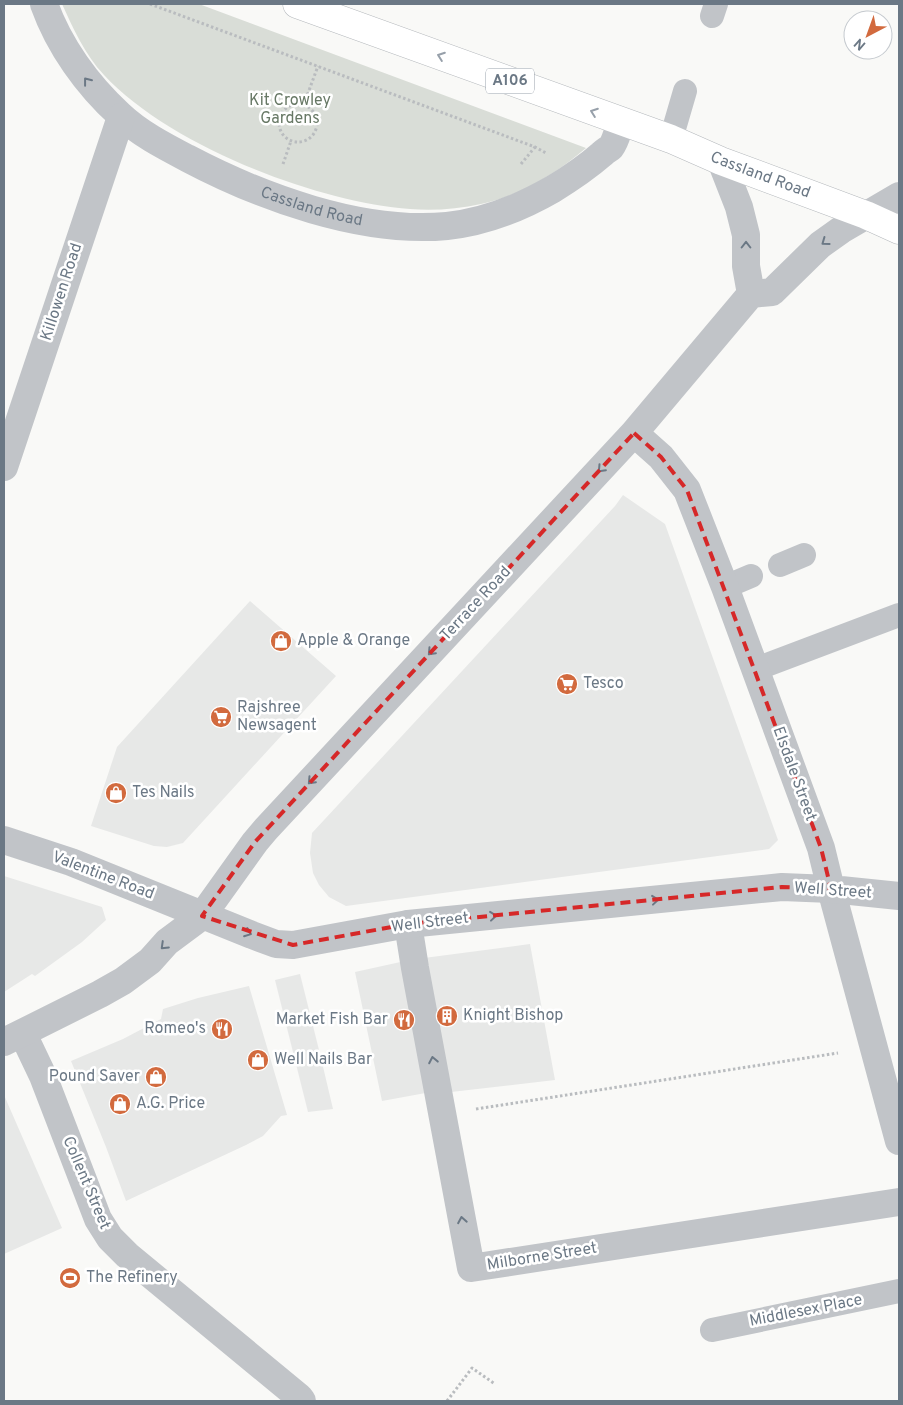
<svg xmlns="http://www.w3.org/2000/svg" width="903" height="1405" viewBox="0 0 903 1405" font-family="Overpass,sans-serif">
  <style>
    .built { fill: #e7e8e7 }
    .green { fill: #d9ddd7 }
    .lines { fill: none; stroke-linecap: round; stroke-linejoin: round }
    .primary-casing { stroke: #b4b8bc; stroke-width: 29 }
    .path { stroke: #b9bcbf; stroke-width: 3; stroke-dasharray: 2.5 2.5; stroke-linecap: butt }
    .service { stroke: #c1c4c8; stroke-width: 24 }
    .minor { stroke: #c1c4c8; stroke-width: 28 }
    .tertiary { stroke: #c1c4c8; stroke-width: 28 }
    .primary { stroke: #fff; stroke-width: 28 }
    .oneway { stroke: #97a0aa }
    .oneway2 { stroke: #6b7885 }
    .marked { fill: none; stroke: #d62828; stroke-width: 4; stroke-dasharray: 10 6; stroke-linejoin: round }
    .labels { text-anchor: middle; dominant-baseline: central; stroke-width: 5; stroke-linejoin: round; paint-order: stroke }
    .shield { fill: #fff; stroke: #97a0aa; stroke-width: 1 }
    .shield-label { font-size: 15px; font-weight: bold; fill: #6b7885 }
    .park-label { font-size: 16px; fill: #677865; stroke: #fff }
    .street-label { font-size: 16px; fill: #6b7885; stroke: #fff }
    .poi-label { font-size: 16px; fill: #6b7885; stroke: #fff; text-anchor: start }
  </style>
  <rect width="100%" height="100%" fill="#f9f9f7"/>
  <!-- built -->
  <path class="built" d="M623 495 665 524 778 840 769 849 346 906 329 897 319 885 313 873 310 853 312 833 615 506Z
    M250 601 336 676 183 843 167 847 154 846 91 826 117 747Z
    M4 876 102 907 106 920 82 942 35 976 32 974 4 992Z
    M530 944 555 1080 451 1092 424 958Z
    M405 961 431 1092 382 1101 355 972Z
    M300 974 320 1054 333 1109 308 1112 275 980Z
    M249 986 287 1115 281 1116 263 1136 246 1145 126 1201 106 1147 71 1061 123 1039 161 1019 163 1009 198 998Z
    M4 1095 62 1228 4 1254Z"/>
  <!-- green -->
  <path class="green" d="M62 4H199L586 148C557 173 520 196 481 204 458 209 433 211 410 209 315 202 169 145 104 75 85 55 73 28 62 4Z"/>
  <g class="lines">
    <!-- primary casing -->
    <g class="primary-casing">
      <g id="primary">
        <path id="s2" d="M297 4 671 139 721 161 866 215 899 230"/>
      </g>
    </g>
    <!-- path -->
    <path class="path" d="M150 4 535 147 546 153
      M279 123a19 19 0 1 1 38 0a19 19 0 1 1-38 0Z
      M304 104 318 66
      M283 164 291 141
      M521 164 535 147
      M476 1109 838 1053
      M447 1401 472 1368 495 1384"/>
    <!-- service -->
    <path class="service" d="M712 16 716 4
      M671 139 685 91
      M780 565 804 555
      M725 587 751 576
      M756 669 899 615
      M712 1330 899 1291"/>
    <!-- minor -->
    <g class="minor">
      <path id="s1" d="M44 4C59 46 87 85 120 115 139 133 164 146 187 158 261 197 361 234 447 226 486 222 520 208 553 189 571 178 587 167 602 154 605 151 609 149 611 147 616 141 618 129 621 122"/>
      <path d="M4 467 121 117"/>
      <path d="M831 889 899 1141"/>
      <path d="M408 924 415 968 471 1268 899 1202"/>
      <path d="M23 1034 43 1076 98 1219 110 1238 127 1255 299 1397 302 1401"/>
    </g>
    <!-- tertiary -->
    <path class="tertiary" d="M721 161 739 207 746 235V266L751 294
      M634 433 661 457 687 490 725 587 821 848 831 889
      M4 840 71 862 252 935 276 944 293 945 408 924 782 887 831 889 899 896
      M4 1042 100 994 123 981 150 961 167 942 202 916 255 842 266 829 634 433 751 294 772 292 820 245 841 230 899 196"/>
    <!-- primary -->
    <use href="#primary" class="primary"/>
  </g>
  <!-- one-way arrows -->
  <defs><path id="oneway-chevron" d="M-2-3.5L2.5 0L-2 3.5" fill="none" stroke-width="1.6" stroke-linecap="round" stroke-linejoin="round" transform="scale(1.25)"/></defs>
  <g class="oneway">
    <use href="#oneway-chevron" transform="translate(441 56) rotate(-160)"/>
    <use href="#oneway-chevron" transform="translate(594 112) rotate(-160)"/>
  </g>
  <g class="oneway2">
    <use href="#oneway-chevron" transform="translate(87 81) rotate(-128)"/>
    <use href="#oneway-chevron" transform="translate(825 242) rotate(144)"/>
    <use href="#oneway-chevron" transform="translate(746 245) rotate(-90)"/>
    <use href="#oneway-chevron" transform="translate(601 469) rotate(133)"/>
    <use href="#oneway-chevron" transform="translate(431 652) rotate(133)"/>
    <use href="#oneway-chevron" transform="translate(311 781) rotate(133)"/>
    <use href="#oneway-chevron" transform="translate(655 900) rotate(-6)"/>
    <use href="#oneway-chevron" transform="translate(493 916) rotate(-6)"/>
    <use href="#oneway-chevron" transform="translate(248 933) rotate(21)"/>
    <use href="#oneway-chevron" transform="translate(164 946) rotate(136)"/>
    <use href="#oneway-chevron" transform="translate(433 1060) rotate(-101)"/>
    <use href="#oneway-chevron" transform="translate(462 1220) rotate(-100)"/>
  </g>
  <!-- marked area -->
  <path class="marked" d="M634 433 661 457 687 490 821 848 831 889 782 887 408 924 293 945 202 916 255 842Z"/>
  <!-- icons -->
  <defs>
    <g id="shop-disc" transform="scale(1.125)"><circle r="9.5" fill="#d26a3e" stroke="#fff"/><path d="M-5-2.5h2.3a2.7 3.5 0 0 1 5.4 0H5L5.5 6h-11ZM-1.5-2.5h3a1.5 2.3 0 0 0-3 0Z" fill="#fff"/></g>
    <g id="supermarket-disc" transform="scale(1.125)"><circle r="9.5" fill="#d26a3e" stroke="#fff"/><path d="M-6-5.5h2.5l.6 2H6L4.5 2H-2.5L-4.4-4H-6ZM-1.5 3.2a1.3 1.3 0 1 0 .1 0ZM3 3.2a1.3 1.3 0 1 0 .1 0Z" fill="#fff"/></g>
    <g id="building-disc" transform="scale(1.125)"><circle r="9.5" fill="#d26a3e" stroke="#fff"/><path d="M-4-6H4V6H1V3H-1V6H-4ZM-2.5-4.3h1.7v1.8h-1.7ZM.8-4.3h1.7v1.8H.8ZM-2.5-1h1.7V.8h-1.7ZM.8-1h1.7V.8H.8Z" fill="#fff"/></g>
    <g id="restaurant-disc" transform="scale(1.125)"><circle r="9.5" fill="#d26a3e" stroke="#fff"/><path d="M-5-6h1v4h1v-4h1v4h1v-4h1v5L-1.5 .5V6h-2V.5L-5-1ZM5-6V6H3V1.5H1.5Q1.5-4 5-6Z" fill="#fff"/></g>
    <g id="stadium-disc" transform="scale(1.125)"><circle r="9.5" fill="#d26a3e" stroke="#fff"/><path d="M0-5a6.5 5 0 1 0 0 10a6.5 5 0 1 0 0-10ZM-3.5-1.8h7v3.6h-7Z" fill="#fff"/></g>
  </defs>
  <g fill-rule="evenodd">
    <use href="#shop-disc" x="281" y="641"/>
    <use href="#supermarket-disc" x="567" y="684"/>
    <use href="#supermarket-disc" x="221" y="717"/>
    <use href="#shop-disc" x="116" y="793"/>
    <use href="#building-disc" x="447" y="1016"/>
    <use href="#restaurant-disc" x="404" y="1020"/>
    <use href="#restaurant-disc" x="222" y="1029"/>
    <use href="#shop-disc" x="258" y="1060"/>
    <use href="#shop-disc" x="156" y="1077"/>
    <use href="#shop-disc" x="120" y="1104"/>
    <use href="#stadium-disc" x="70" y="1278"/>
  </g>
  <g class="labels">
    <!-- shield labels -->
    <rect class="shield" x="486" y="68.5" width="48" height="25" rx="4"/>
    <g class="shield-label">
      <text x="510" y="81">A106</text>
    </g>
    <!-- park labels -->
    <g class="park-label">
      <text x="290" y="101">Kit Crowley<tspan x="290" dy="18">Gardens</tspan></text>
    </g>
    <!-- street labels -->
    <g class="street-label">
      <text stroke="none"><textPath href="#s2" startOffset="494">Cassland Road</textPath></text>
      <text stroke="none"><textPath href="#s1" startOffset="350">Cassland Road</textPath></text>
      <text transform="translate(62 292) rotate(-72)">Killowen Road</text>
      <text transform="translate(476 604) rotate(-47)">Terrace Road</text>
      <text transform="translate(794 774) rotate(70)">Elsdale Street</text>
      <text transform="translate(103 876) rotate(21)">Valentine Road</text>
      <text transform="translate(833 891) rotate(4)">Well Street</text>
      <text transform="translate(430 923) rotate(-7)">Well Street</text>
      <text transform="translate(86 1183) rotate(67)">Collent Street</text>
      <text transform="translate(542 1257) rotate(-9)">Milborne Street</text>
      <text transform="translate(806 1311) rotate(-11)">Middlesex Place</text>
    </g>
    <!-- poi labels -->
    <g class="poi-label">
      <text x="297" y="641">Apple &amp; Orange</text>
      <text x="583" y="684">Tesco</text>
      <text x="237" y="708">Rajshree<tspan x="237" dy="18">Newsagent</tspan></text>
      <text x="132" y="793">Tes Nails</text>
      <text x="463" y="1016">Knight Bishop</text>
      <text x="388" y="1020" text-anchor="end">Market Fish Bar</text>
      <text x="206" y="1029" text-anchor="end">Romeo's</text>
      <text x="274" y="1060">Well Nails Bar</text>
      <text x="140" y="1077" text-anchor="end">Pound Saver</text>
      <text x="136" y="1104">A.G. Price</text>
      <text x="86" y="1278">The Refinery</text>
    </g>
  </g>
  <!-- border -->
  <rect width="903" height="1405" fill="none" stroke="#6b7885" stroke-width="10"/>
  <!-- north arrow -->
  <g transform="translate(868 35) rotate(221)"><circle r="24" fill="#ffffff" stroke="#c4c9ce"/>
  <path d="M0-4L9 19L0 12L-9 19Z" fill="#d26a3e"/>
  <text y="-8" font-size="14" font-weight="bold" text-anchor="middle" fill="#6b7885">N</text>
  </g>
</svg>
